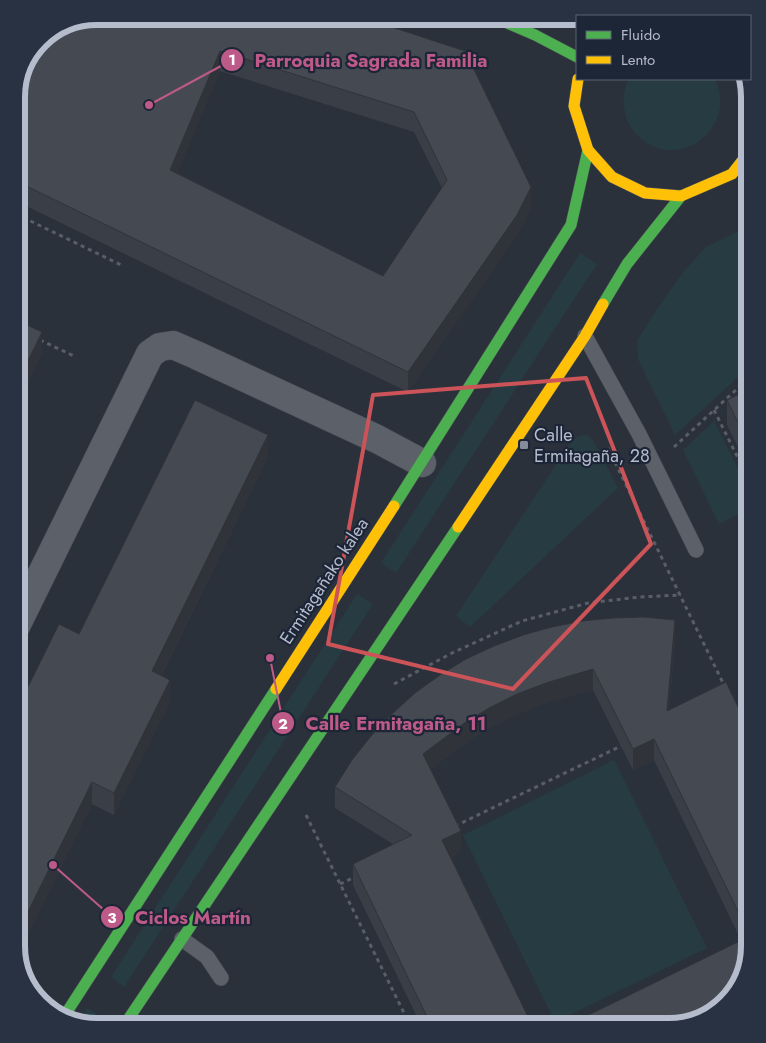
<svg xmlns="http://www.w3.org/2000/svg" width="766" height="1043" viewBox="0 0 766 1043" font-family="Jost,sans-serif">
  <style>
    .green { fill: #273c42 }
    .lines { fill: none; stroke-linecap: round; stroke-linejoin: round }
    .lane-casing { stroke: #494d55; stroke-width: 16 }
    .street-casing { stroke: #494d55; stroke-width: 29 }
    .fast-casing { stroke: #494d55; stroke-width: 12 }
    .slow-casing { stroke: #494d55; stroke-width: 12 }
    .path { stroke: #595e66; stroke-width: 3; stroke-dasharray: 4 4; stroke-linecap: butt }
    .lane { stroke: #5b6069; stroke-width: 15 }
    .street { stroke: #5b6069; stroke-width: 28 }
    .fast { stroke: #4caf50; stroke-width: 11 }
    .slow { stroke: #ffc107; stroke-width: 11 }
    .wall { fill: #3a3f47; fill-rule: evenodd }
    .shaded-wall { fill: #303339 }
    .building { fill: #444952; stroke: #303339; fill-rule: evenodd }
    .marked { fill: none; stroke: #cc5459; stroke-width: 4; stroke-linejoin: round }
    .poi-dot { fill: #858b99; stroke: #1d2637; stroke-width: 2 }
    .labels { text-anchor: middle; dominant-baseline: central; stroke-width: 4.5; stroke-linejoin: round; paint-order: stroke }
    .poi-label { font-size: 18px; fill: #b5bccc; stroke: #1d2637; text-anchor: start }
    .street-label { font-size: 18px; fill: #b5bccc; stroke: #1d2637 }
    .rim { fill: none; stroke: #b5bccc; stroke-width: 6 }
    .leader { fill: none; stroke: #bd5a88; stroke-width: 2 }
    .callout-dot { fill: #bd5a88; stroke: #1d2637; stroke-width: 2 }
    .mark-label { font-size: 15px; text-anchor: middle; font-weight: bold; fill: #fff }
    .callout-label { font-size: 19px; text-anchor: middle; font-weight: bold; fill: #bd5a88; stroke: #1d2637; stroke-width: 4.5; stroke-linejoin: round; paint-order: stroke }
  </style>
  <rect width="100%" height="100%" fill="#2b313b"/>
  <!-- green -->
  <path class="green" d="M629 79H715C739 128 677 175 637 135 632 130 628 123 626 116 622 103 623 90 629 79Z
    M739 231H750V366L675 435 638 359 637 341 657 309 685 270 706 247Z
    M580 253 597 264 396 573 381 563Z
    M714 421 750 493V508L719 524 683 450Z
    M587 435 593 440 618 488 470 627 456 616 569 445 578 436Z
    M357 594 373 604 124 987 111 977Z
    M614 760 707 948 555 1022 463 835Z
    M87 1008 103 1018 98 1027H92L78 1022Z"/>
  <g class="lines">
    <!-- lane casing -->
    <g class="lane-casing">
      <path id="lane" d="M585 336 639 434 696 550
        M182 939 207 957 221 978"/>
    </g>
    <!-- street casing -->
    <g class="street-casing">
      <path id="street" d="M16 626 150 354 160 347 173 345 196 355 377 439 422 463"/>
    </g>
    <!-- fast casing -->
    <g class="fast-casing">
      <path id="fast" d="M491 16 535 35 577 57
        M603 304 627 264 681 196
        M394 506 571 225 588 150
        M63 1018 276 689
        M123 1027 458 527"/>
    </g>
    <!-- slow casing -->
    <g class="slow-casing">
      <path id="slow" d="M578 79 574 106 588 150 612 177 645 193 681 196 732 174 750 151
        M458 527 585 336 603 304
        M276 689 394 506"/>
    </g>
    <!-- path -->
    <path class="path" d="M16 214 121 265
      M40 340 76 357
      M714 410 750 482
      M674 447 750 377
      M608 448 725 687
      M394 684 452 653 522 621 588 603 640 597 681 595
      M306 815 411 1027
      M455 826 621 746
      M340 884 355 877"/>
    <!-- lane -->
    <use href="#lane" class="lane"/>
    <!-- street -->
    <use href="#street" class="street"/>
    <!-- fast -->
    <use href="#fast" class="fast"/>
    <!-- slow -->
    <use href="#slow" class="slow"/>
  </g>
  <!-- wall -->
  <path class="wall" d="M358 16 531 207 517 235 408 392 16 201V91ZM220 71 414 132 442 188 383 276 177 173Z
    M750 389V471L727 425V400Z
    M268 457 161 676 170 702 114 815 92 804 18 954 16 946V711L79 634Z
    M675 641 669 710 750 732V947L741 940 654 760 633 770 593 690 546 703 517 714 489 728 463 745 431 769 461 852 451 857 533 1027H422L353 885V864L393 844 335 808V787L371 736Z"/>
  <!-- shaded-wall -->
  <path class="shaded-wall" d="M220 51V71L170 190V170Z
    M531 187V207L517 235 408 392V372Z
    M42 332V354L16 408V386Z
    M268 435V457L152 693V671Z
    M675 620V641L667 732V711Z
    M593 669V690L546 703 517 714 489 728 463 745 423 775V754L463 724 489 708 517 694 546 683Z
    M170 680V702L114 815V793Z
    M654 739V760L633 770V749Z
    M92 782V804L18 954 16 946V936Z
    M461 831V852L442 861V840Z"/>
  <!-- building -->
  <path class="building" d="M97 16H358L465 51 531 187 517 215 408 372 16 181V91L43 36ZM220 51 414 112 447 180 383 276 170 170Z
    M16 320 42 332 16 386Z
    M750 389V447L727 400Z
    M195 400 268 435 152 671 170 680 114 793 92 782 16 936V766L23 752 16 748V711L59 624 79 634Z
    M644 617 675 620 667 711 726 682 750 732V947L739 987 710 1016 670 1027H564L750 936 654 739 633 749 593 669 546 683 517 694 489 708 463 724 423 754 461 831 442 840 533 1027H432L353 864 412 835 335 787 352 760 371 736 392 714 415 693 440 675 466 659 494 646 523 635 552 627 582 621 613 618Z"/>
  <!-- marked area -->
  <path class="marked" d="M586 378 651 544 513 689 328 644 373 395Z"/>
  <!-- markers -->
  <rect class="poi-dot" x="519" y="440" width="10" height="10" rx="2.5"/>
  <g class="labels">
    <!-- poi labels -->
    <g class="poi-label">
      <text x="534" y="435">Calle<tspan x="534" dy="21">Ermitagaña, 28</tspan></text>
    </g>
    <!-- street labels -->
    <g class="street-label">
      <text transform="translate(324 581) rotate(-57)">Ermitagañako kalea</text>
    </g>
  </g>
  <!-- crop -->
  <path d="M0 0H766V1043H0ZM97 25H669A72 72 0 0 1 741 97V946A72 72 0 0 1 669 1018H97A72 72 0 0 1 25 946V97A72 72 0 0 1 97 25Z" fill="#293243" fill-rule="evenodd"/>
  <path class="rim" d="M97 25H669A72 72 0 0 1 741 97V946A72 72 0 0 1 669 1018H97A72 72 0 0 1 25 946V97A72 72 0 0 1 97 25Z"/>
  <!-- callouts -->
  <path class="leader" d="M149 105L232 60M270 658L283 723M53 865L112 917"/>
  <g class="callout-dot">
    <circle cx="149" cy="105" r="5"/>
    <circle cx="270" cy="658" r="5"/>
    <circle cx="53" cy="865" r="5"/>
    <circle cx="232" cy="60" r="12"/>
    <circle cx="283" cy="723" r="12"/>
    <circle cx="112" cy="917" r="12"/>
  </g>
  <g class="mark-label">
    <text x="232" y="65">1</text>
    <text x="283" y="729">2</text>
    <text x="112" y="923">3</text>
  </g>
  <g class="callout-label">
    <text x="371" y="67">Parroquia Sagrada Familia</text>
    <text x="396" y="730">Calle Ermitagaña, 11</text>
    <text x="193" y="924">Ciclos Martín</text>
  </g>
  <!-- legend -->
  <rect x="576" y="15" width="175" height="65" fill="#1d2637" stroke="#5a6273"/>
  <rect x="586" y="31" width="25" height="8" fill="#4caf50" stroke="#5a6273"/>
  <text x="621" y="40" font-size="15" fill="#b5bccc">Fluido</text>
  <rect x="586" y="56" width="25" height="8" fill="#ffc107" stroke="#5a6273"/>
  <text x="621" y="65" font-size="15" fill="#b5bccc">Lento</text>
</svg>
